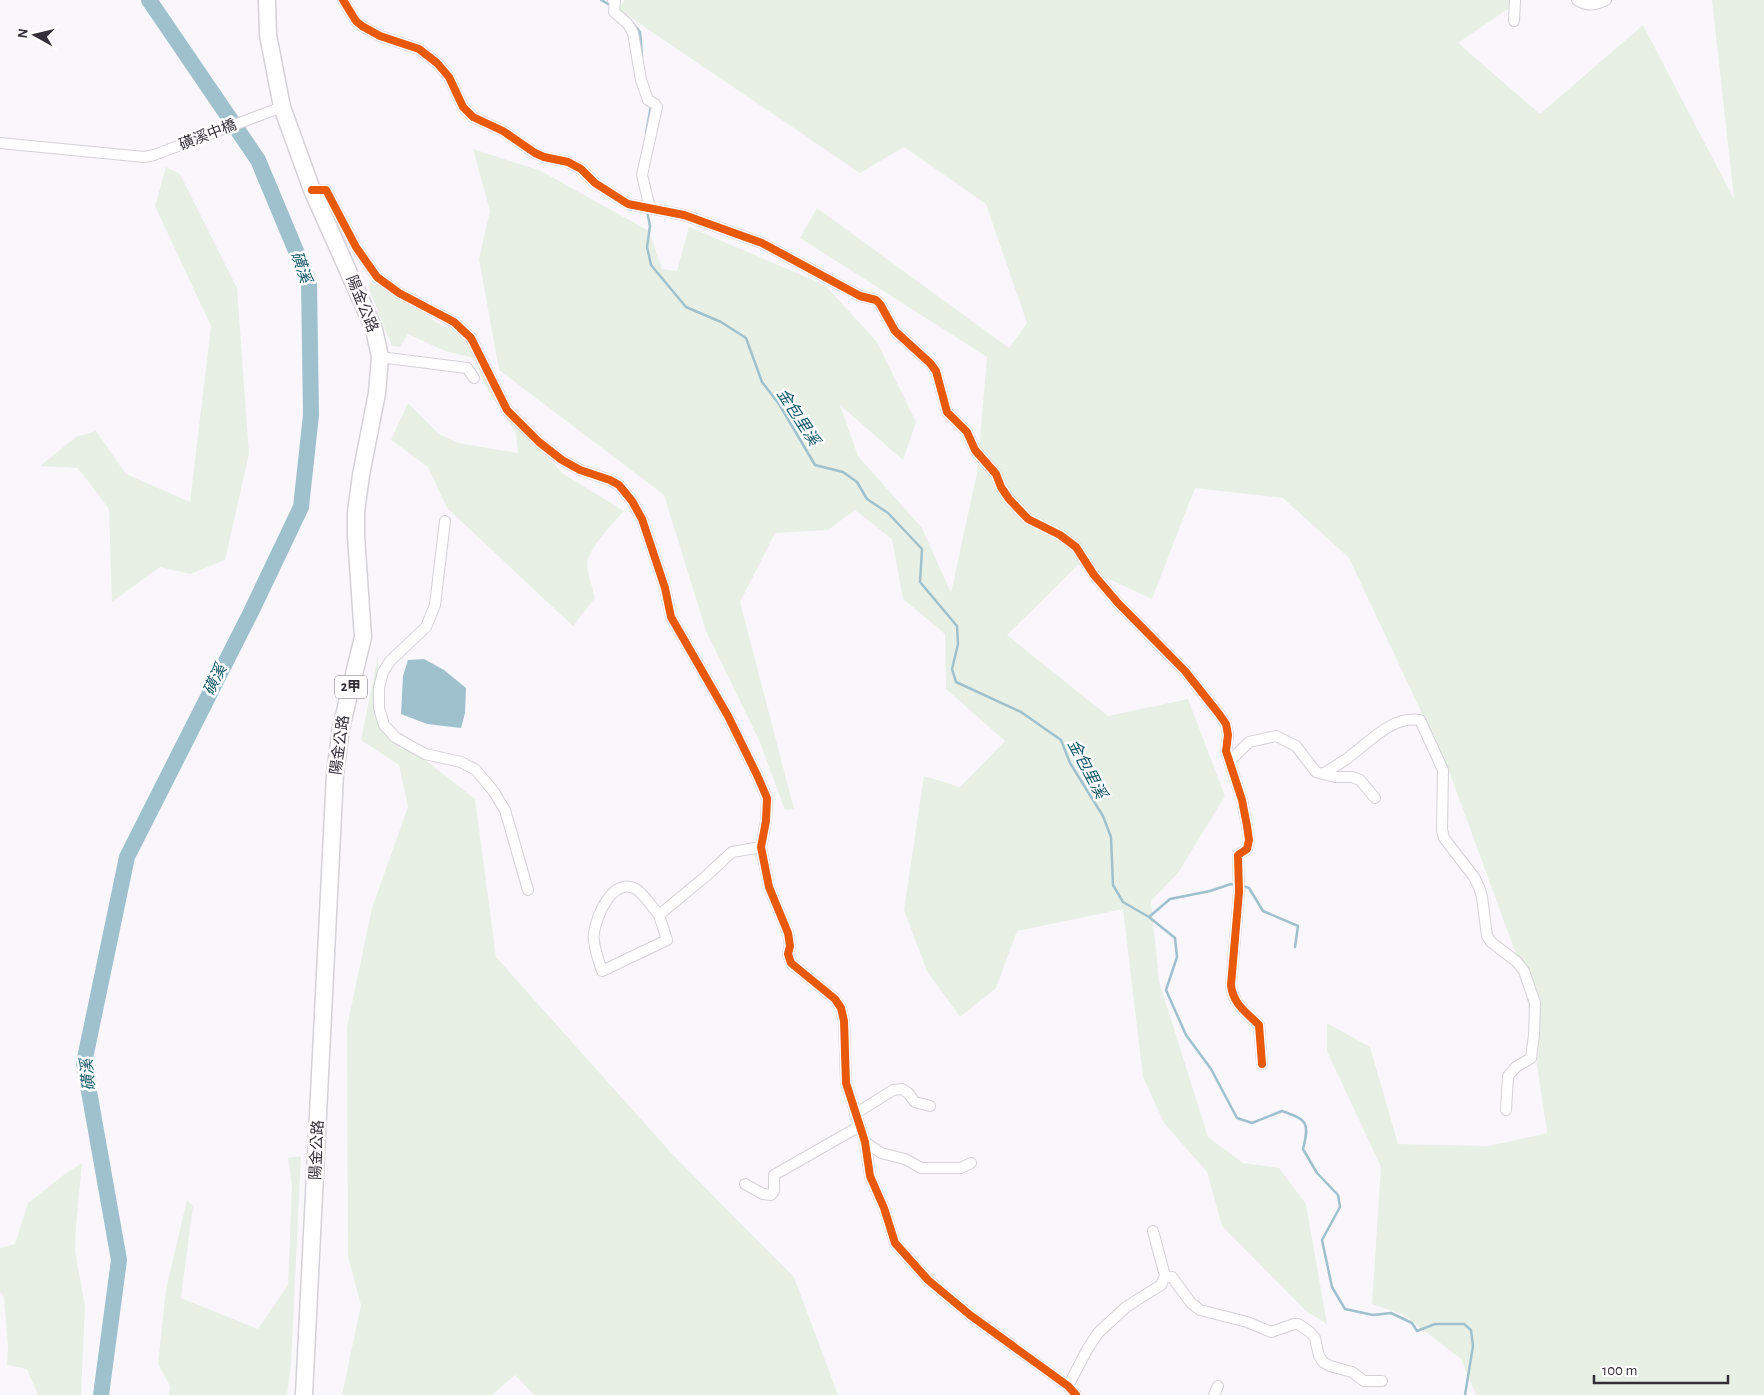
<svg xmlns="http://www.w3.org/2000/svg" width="1764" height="1395" viewBox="0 0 1764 1395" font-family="'Alegreya Sans','Noto Sans TC',sans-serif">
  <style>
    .green { fill: #e8f0e5 }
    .water { fill: #9fc1ce }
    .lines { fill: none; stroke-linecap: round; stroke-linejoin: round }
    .stream { stroke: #9fc1ce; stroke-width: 2.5 }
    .river { stroke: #9fc1ce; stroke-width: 16 }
    .minor-casing { stroke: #d4d1d7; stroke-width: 12 }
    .primary-casing { stroke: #d4d1d7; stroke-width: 19 }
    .minor { stroke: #fefeff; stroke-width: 10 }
    .primary { stroke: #fefeff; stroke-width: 16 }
    .cycleway-casing { stroke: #fff; stroke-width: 11 }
    .cycleway { stroke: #e8590c; stroke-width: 8 }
    .labels { text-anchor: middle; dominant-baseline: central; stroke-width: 5; stroke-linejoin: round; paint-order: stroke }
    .shield { fill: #fff; stroke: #706d74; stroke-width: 1 }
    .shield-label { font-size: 14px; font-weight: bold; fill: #332e38 }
    .street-label { font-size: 15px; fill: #332e38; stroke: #fff }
    .water-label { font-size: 16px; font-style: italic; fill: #115567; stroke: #fff }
  </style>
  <rect width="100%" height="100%" fill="#f9f7fc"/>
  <!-- green -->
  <path class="green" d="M625 0H1521L1458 43 1540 114 1643 25 1734 199 1712 0H1764V1395H1476L1461 1359 1404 1315 1372 1304 1381 1167 1327 1051V1023L1370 1047 1398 1144 1489 1146 1547 1133 1524 976 1449 771 1349 558 1283 498 1195 488 1152 599 1078 565 1007 635 1108 716 1188 699 1225 796 1178 873 1151 901 1159 981 1208 1137 1243 1163 1279 1168 1306 1204 1327 1324 1306 1311 1222 1226 1207 1172 1164 1123 1143 1077 1123 909 1017 931 996 988 960 1017 927 971 904 910 924 776 960 787 1005 741 946 689 945 634 903 599 892 539 855 510 828 530 775 533 740 602 794 809 785 810 759 740 706 631 664 495 499 370 479 259 490 211 473 149 541 171 649 231 662 269 677 271 689 227 825 285 877 342 916 422 903 460 840 405 858 456 922 528 951 593 977 473 987 357 800 238 817 208 1009 348 1027 323 986 204 904 147 860 173 618 9Z
    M166 167 180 174 237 288 249 454 225 560 190 574 160 567 112 602 109 509 78 468 40 466 76 437 96 431 126 474 190 502 211 326 155 206Z
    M372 280 388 289 442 326 461 331 527 433 562 473 624 511C614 522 589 548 587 563 587 572 593 589 595 598L573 626 447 508 428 467 391 440 408 403 439 434 458 443 518 453 516 433 486 387 474 358 445 351 408 334 400 347 392 346 368 286Z
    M378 656 377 722 475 799 496 957 673 1155 794 1277 838 1395H534L515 1375 492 1395H342L361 1305 348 1257 347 1027 372 908 408 807 399 765 361 740Z
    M301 1156 291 1365 287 1395H169L170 1386 158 1364 166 1289 187 1200 193 1206 181 1298 258 1329 288 1285 292 1186 288 1158Z
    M82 1163 76 1225 75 1251 85 1306 81 1395H38L27 1369 7 1365 8 1348 4 1297 0 1292V1248L15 1244 28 1203 65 1174Z"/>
  <!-- water -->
  <path class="water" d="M424 659 444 670 466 688 465 713 461 728 427 724 401 714 403 676 408 660Z"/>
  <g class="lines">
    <!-- stream -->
    <path class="stream" d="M601 0 608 4
      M634 25 640 32 642 57
      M646 133 651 106
      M647 211 650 226 647 247 651 265 686 307 721 322 746 338 762 382 779 404 815 465 843 472 857 482 867 499 888 513 922 549 920 582 957 626 958 644 952 669 956 682 1021 712 1061 740 1070 763 1103 816 1111 837 1113 885 1123 902 1149 917 1175 938 1177 957 1166 990 1186 1035 1211 1069 1237 1118 1252 1123 1282 1111C1307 1120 1310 1122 1303 1149L1317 1173 1338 1195 1340 1207 1322 1240 1332 1287 1345 1309 1373 1315 1391 1313 1412 1323 1417 1331 1435 1324H1464L1471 1330 1473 1346 1465 1395
      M1243 886 1249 888 1263 911 1298 926 1295 947
      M1149 917 1170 899 1210 891 1231 884 1235 885"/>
    <!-- river -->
    <path class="river" d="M101 1395 119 1260 84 1063 127 857 251 612 301 507 311 415 309 282 258 160 149 0"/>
    <!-- minor casing -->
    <g class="minor-casing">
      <path id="minor" d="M343 0 356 21 362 26 380 36 419 49 437 63 449 77 463 107 473 117 503 131 535 153 544 157 568 162 581 169 595 183 628 204 684 215 762 243 860 296 876 300 880 304 895 331 930 363 936 371 947 412 967 432 975 450 996 474 1001 487 1009 499 1028 519 1060 535 1076 547 1094 575 1118 603 1185 671 1219 714 1226 724 1228 735 1226 751 1242 800 1247 826 1249 840 1247 849 1238 855 1239 892 1231 985C1233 1004 1246 1012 1259 1025L1262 1064
        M613 0 615 2 614 12 628 24 633 33 641 80 648 100 655 104 657 107 642 175 650 208
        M1577 0C1587 7 1596 5 1606 0
        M1514 21 1515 0
        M0 143 144 157 154 155 282 107
        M312 190H326L356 247 377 277 399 293 454 322 471 338 507 410 539 442 562 460 580 470 610 480 619 485 632 501 642 519 665 588 671 617 728 716 757 775 767 798 766 821 761 847 769 887 788 933 790 946 788 954 791 963 835 999 841 1008 844 1021 846 1083 865 1142 870 1176 884 1208 895 1243 928 1280 970 1315 1068 1386 1076 1395
        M380 357 467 368 474 378
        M445 521 435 605 426 627 390 661 383 672 379 688V708L384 725 395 737 425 754 461 762 476 770 494 792 505 810 528 890
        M1230 761 1249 742 1276 736 1296 746 1316 772 1323 774C1332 768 1341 763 1349 757 1371 741 1391 716 1420 720L1443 770 1442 830 1444 838 1474 877 1479 887 1482 897 1487 936 1491 942 1517 962 1524 971 1535 1003 1534 1035 1531 1058 1516 1067 1508 1076 1506 1110
        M1323 774 1335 777H1352L1360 780 1375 798
        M659 915C653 908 643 893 636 889 613 876 596 916 594 933 592 942 599 962 602 971L667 940 659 915 706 876 732 852 761 847
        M855 1114 893 1090 902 1089 908 1093 915 1102 930 1106
        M865 1142 881 1153 905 1159 921 1168H961L971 1163
        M745 1184 763 1194 771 1195 774 1191V1175L860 1126
        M1153 1231 1165 1276
        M1068 1386 1087 1350 1098 1333 1126 1307 1161 1285 1165 1276 1172 1277 1191 1303 1200 1310 1247 1322 1271 1332 1294 1324H1298L1310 1332 1315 1338 1319 1356 1323 1362 1330 1366 1352 1372 1364 1381H1382
        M1214 1395 1218 1386"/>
    </g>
    <!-- primary casing -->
    <g class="primary-casing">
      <path id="primary" d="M267 0 268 35 282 107 312 190 374 329 380 357 377 393 361 475 356 512V536L363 637 341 728 335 774 304 1395"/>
    </g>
    <!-- minor -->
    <use href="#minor" class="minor"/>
    <!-- primary -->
    <use href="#primary" class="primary"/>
    <!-- cycleway casing -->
    <g class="cycleway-casing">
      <path id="cycleway" d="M343 0 356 21 362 26 380 36 419 49 437 63 449 77 463 107 473 117 503 131 535 153 544 157 568 162 581 169 595 183 628 204 684 215 762 243 860 296 876 300 880 304 895 331 930 363 936 371 947 412 967 432 975 450 996 474 1001 487 1009 499 1028 519 1060 535 1076 547 1094 575 1118 603 1185 671 1219 714 1226 724 1228 735 1226 751 1242 800 1247 826 1249 840 1247 849 1238 855 1239 892 1231 985C1233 1004 1246 1012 1259 1025L1262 1064
        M312 190H326L356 247 377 277 399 293 454 322 471 338 507 410 539 442 562 460 580 470 610 480 619 485 632 501 642 519 665 588 671 617 728 716 757 775 767 798 766 821 761 847 769 887 788 933 790 946 788 954 791 963 835 999 841 1008 844 1021 846 1083 865 1142 870 1176 884 1208 895 1243 928 1280 970 1315 1068 1386 1076 1395"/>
    </g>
    <!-- cycleway -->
    <use href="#cycleway" class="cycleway"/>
  </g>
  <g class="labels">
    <!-- shield labels -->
    <rect class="shield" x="335" y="675.5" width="32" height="23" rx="4"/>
    <g class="shield-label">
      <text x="351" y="687">2甲</text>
    </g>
    <!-- street labels -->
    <g class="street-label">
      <text transform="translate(208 135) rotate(-21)">磺溪中橋</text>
      <text transform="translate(362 304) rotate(68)">陽金公路</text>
      <text transform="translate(340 745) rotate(-82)">陽金公路</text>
      <text transform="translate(317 1150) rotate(-87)">陽金公路</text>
    </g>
    <!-- water labels -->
    <g class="water-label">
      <text transform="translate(301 267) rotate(71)">磺溪</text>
      <text transform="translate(798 417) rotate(57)">金包里溪</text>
      <text transform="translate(215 680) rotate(-64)">磺溪</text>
      <text transform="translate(1087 769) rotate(62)">金包里溪</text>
      <text transform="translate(88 1075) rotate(-95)">磺溪</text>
    </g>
  </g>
  <!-- north arrow -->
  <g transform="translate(35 35) rotate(278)" stroke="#ffffff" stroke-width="4" paint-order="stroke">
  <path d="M0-4L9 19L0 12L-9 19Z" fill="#332e38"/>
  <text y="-8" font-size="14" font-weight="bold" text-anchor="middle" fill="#332e38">N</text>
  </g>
  <!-- scale -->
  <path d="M1594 1375v8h134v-8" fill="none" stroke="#332e38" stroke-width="2.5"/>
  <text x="1602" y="1375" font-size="15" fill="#332e38" stroke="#ffffff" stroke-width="4" paint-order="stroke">100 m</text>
</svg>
